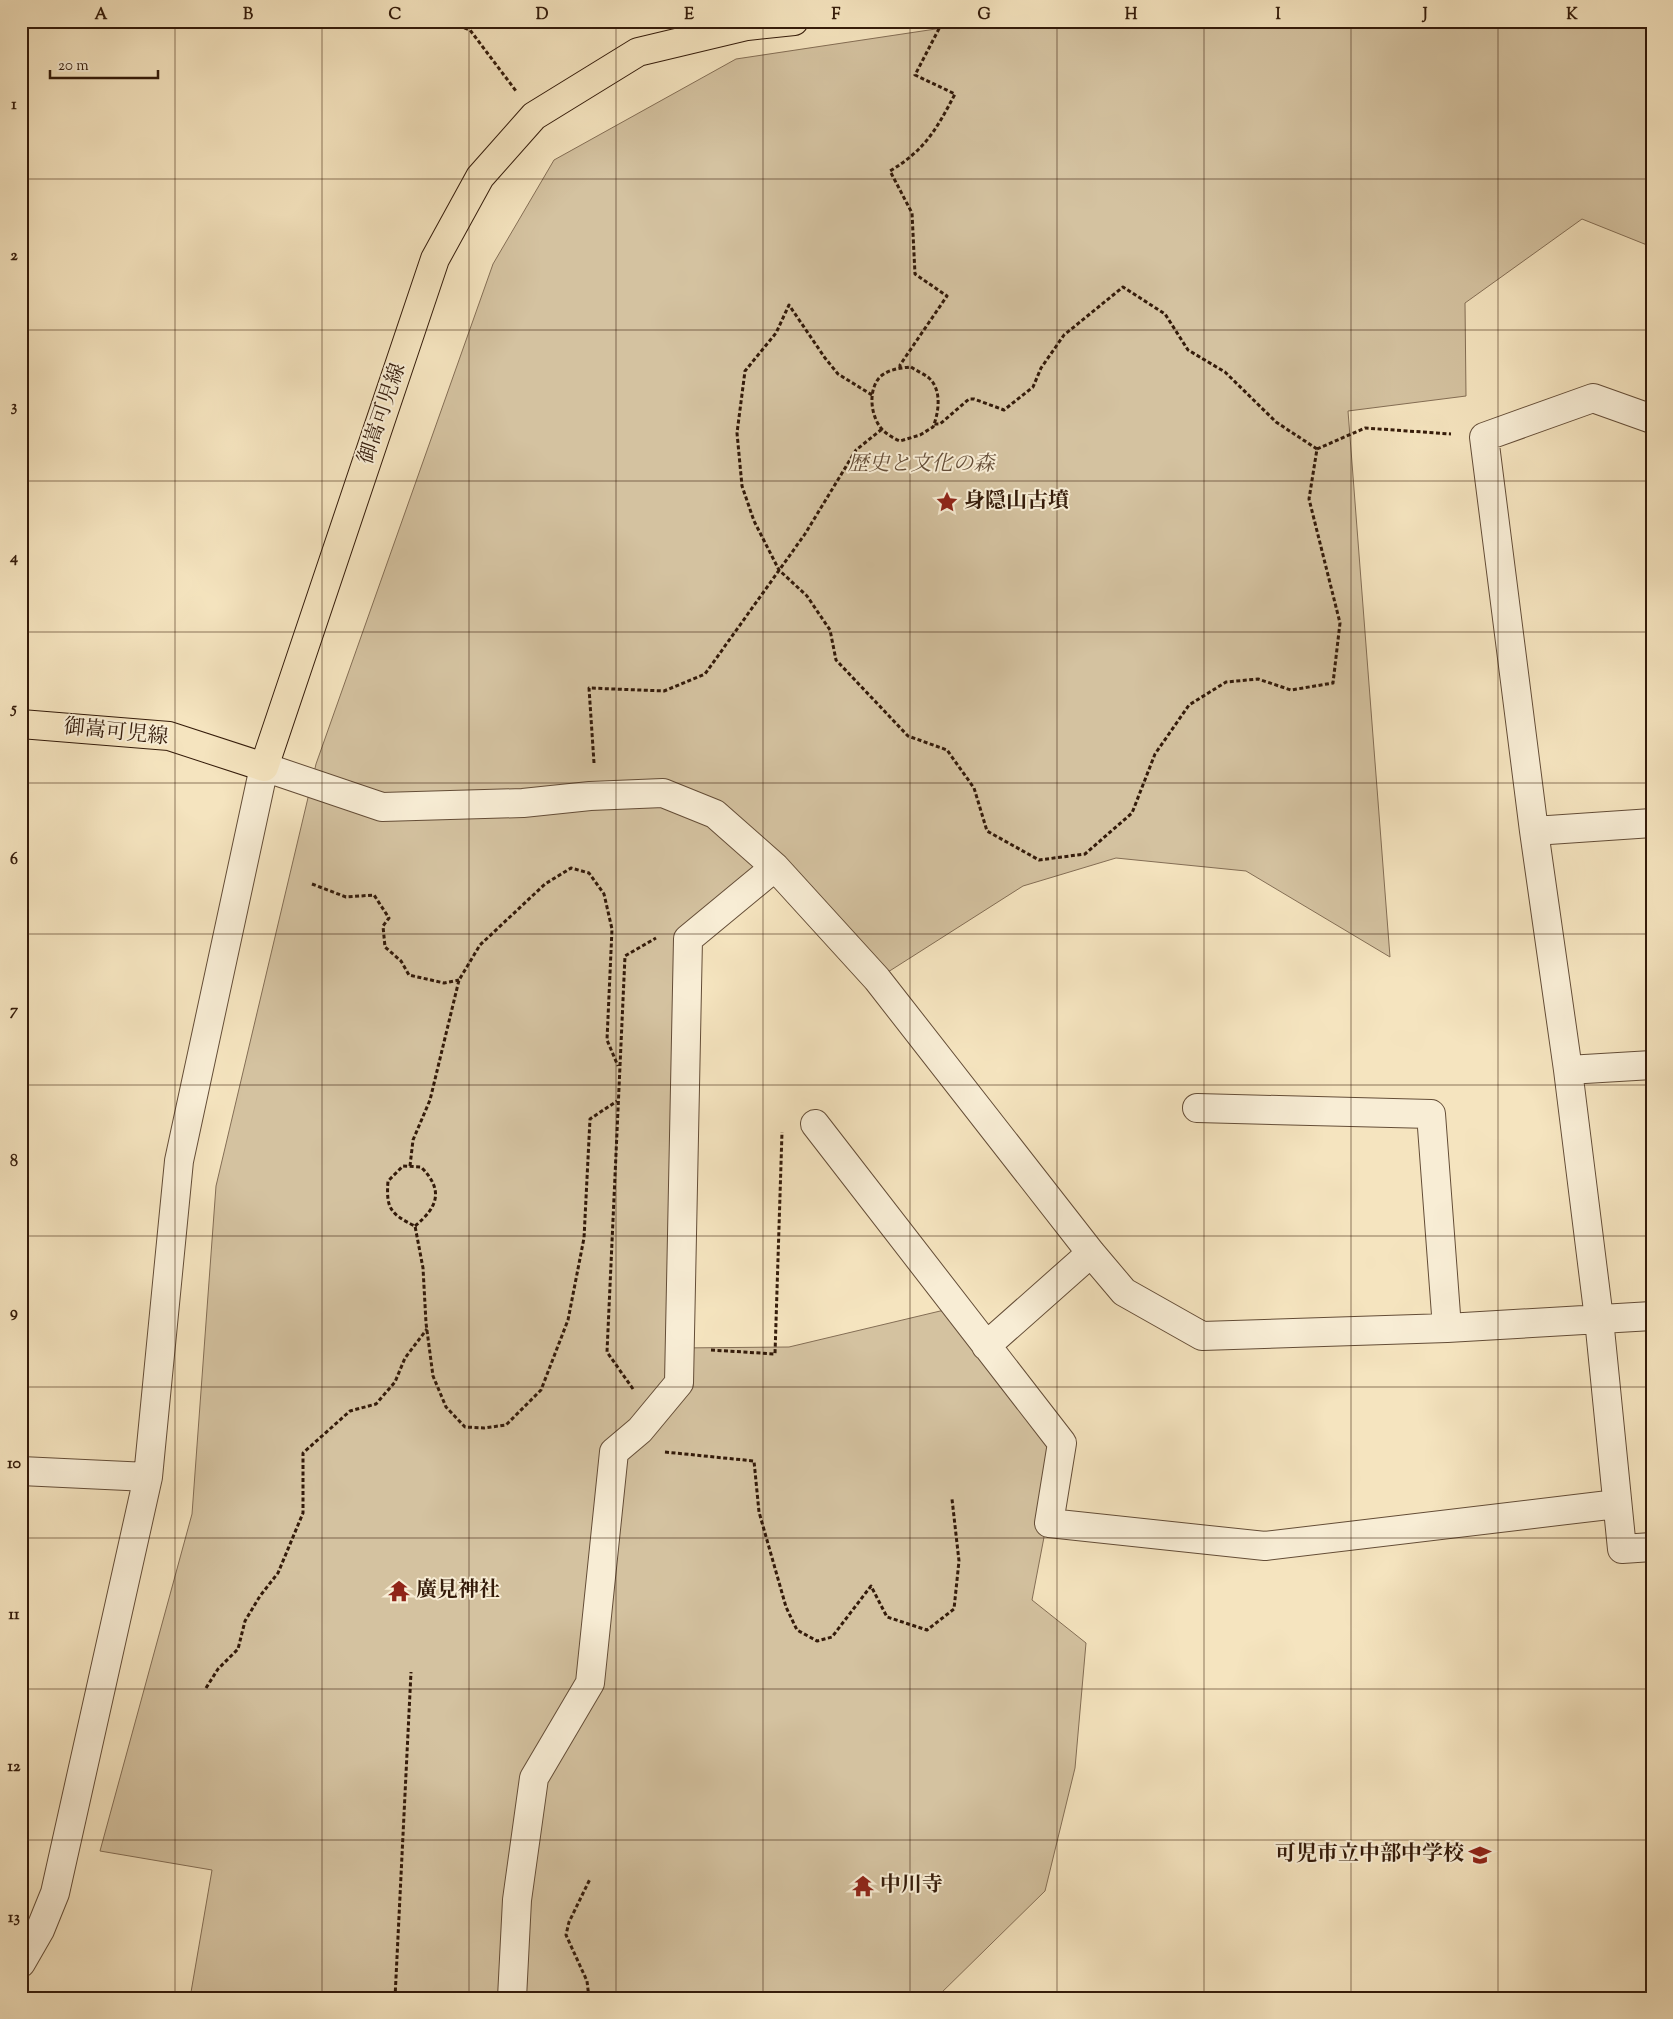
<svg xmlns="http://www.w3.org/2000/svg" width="1673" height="2019" viewBox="0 0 1673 2019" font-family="'Sorts Mill Goudy','Noto Serif JP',serif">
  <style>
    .green { fill: #d4c2a0; stroke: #846e55 }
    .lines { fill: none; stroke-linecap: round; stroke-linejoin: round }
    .minor-casing { stroke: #644d37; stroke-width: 30 }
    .major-casing { stroke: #341b0a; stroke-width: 30 }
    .path { stroke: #341b0a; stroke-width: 3; stroke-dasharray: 4 2.5; stroke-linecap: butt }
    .minor { stroke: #f8edd5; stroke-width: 28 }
    .major { stroke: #f5e4bf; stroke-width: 28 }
    .grid { fill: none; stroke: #341b0a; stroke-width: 1; stroke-opacity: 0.55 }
    .labels { text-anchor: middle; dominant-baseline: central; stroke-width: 4; stroke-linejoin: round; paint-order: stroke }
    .street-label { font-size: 21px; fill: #341b0a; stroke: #f8edd5 }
    .park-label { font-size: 21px; font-style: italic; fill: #644d37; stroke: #f8edd5 }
    .poi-label { font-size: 21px; font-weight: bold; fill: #341b0a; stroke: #f8edd5; text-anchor: start }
    .neatline { fill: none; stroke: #341b0a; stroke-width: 2 }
    .grid-label { font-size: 16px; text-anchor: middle; font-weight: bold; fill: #341b0a }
  </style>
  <rect width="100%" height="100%" fill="#f5e4bf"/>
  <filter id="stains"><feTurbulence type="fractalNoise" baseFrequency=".004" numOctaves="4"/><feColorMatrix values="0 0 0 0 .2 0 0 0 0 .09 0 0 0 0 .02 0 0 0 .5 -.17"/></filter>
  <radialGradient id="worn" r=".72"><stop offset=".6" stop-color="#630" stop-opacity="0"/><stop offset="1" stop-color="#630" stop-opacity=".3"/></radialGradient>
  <!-- green -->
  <path class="green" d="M989 21H1652V247L1582 219 1465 303 1466 396 1348 411 1390 957 1246 871 1116 858 1023 886 877 979 775 868 688 939 678 1348 789 1347 957 1307 1062 1443 1032 1600 1086 1643 1075 1768 1045 1891 936 1998H190L212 1870 100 1851 192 1514 216 1186 316 764 493 264 554 160 736 59Z"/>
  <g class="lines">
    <!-- minor casing -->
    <g class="minor-casing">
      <path id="minor" d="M1652 419 1593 398 1484 437 1534 831 1568 1070 1599 1319 1622 1549 1652 1547
        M1534 831 1652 823
        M1568 1070 1652 1065
        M1197 1108 1431 1114 1447 1328
        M815 1124 1062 1443 1049 1523 1265 1546 1617 1504
        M986 1346 1091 1253
        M21 1471 148 1477
        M21 1963 40 1930 55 1893 148 1477 179 1161 264 767 382 807 523 803 590 796 663 793 715 814 775 867 877 979 1091 1253 1124 1292 1202 1336 1447 1328 1652 1316
        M512 1998 517 1900 534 1778 590 1683 614 1452 640 1430 679 1383 688 939 775 867"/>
    </g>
    <!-- major casing -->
    <g class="major-casing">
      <path id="major" d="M21 724 169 736 264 767 435 259 480 177 534 116 638 52 747 26 794 21"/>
    </g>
    <!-- path -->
    <path class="path" d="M446 21 470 30 516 91
      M911 367C917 371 924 374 929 378 942 390 939 412 933 427L920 435 900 441C895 439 890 436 886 433 871 422 866 390 881 376 890 369 900 368 911 367Z
      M900 368V365L947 296 915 274 912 213 890 171C925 150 936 130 955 94L915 75 943 21
      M872 395 838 374 825 358 789 305 776 333 745 371 737 433 742 486 754 521 779 570 807 596 830 630 836 660 908 736 947 750 974 788 987 831 1039 860 1085 854 1132 813 1155 754 1189 705 1226 682 1258 679 1291 690 1333 683 1340 623 1309 499 1317 449 1276 422 1225 372 1188 350 1165 314 1123 287 1064 335 1041 368 1033 387 1004 410 974 399H969L940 424H934
      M1317 449 1365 428 1451 434
      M594 763 589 688 664 691 705 674 805 534 856 450 882 429
      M312 884 346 897 374 895 389 918 383 926 385 947 401 961 409 975 444 983 459 980
      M410 1166 413 1140 430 1100 459 980 480 945 545 884 571 868 589 873 604 894 612 929 607 1040 618 1066
      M415 1226C438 1207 444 1190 421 1167L403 1166 388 1181C386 1208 390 1214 415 1226L423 1268 426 1323 433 1376 446 1407 465 1427 484 1428 506 1425 541 1390 568 1320 584 1238 590 1119 617 1101
      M711 1350 775 1354 782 1132
      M633 1389 607 1352 625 956 656 938
      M665 1452 754 1461 759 1512 786 1607 797 1630 817 1641 832 1637 871 1586 887 1617 927 1630 954 1609 959 1561 952 1499
      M206 1688 218 1669 238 1649 245 1621 260 1596 278 1573 303 1513V1453L350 1411 376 1404 395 1382 405 1358 427 1329
      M395 1998 411 1672
      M589 1998 587 1981 566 1935 569 1922 590 1879"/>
    <!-- minor -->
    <use href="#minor" class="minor"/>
    <!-- major -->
    <use href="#major" class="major"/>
  </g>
  <!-- grid -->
  <path class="grid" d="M175 21V1998M322 21V1998M469 21V1998M616 21V1998M763 21V1998M910 21V1998M1057 21V1998M1204 21V1998M1351 21V1998M1498 21V1998M21 179H1652M21 330H1652M21 481H1652M21 632H1652M21 783H1652M21 934H1652M21 1085H1652M21 1236H1652M21 1387H1652M21 1538H1652M21 1689H1652M21 1840H1652"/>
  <!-- icons -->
  <defs>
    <g id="sight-bare" transform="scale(1.725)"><path d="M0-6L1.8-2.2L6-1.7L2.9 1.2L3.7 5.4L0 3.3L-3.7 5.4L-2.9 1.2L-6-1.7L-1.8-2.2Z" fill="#8f2418" stroke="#f8edd5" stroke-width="2.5" paint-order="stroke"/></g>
    <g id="temple-bare" transform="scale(1.725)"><path d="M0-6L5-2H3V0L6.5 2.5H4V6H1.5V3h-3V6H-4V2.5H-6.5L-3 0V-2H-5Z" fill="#8f2418" stroke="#f8edd5" stroke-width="2.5" paint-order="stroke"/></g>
    <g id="school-bare" transform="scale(1.725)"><path d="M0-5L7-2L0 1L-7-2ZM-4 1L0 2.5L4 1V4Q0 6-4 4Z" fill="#8f2418" stroke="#f8edd5" stroke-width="2.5" paint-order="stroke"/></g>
  </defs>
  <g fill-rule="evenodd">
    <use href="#sight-bare" x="947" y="502"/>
    <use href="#temple-bare" x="399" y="1591"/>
    <use href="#school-bare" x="1480" y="1855"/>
    <use href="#temple-bare" x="863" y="1886"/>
  </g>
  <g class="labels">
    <!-- street labels -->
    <g class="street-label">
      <text transform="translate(383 414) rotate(-71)">御嵩可児線</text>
      <text transform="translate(116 733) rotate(6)">御嵩可児線</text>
    </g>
    <!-- park labels -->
    <g class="park-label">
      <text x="921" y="465">歴史と文化の森</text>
    </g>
    <!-- poi labels -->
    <g class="poi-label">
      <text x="964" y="502">身隠山古墳</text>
      <text x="416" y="1591">廣見神社</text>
      <text x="1464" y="1855" text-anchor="end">可児市立中部中学校</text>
      <text x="880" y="1886">中川寺</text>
    </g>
  </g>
  <!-- margin -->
  <rect width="1673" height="2019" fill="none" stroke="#f5e4bf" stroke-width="55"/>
  <!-- scale -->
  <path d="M50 70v8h108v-8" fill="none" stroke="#341b0a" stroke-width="2.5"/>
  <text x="58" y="70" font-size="15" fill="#341b0a" stroke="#f8edd5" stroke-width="4" paint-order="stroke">20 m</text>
  <rect x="28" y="28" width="1618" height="1964" class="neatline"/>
  <g class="grid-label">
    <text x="101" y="19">A</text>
    <text x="248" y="19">B</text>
    <text x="395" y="19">C</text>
    <text x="542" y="19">D</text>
    <text x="689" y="19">E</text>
    <text x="836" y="19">F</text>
    <text x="984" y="19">G</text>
    <text x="1131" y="19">H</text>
    <text x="1278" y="19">I</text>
    <text x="1425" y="19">J</text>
    <text x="1572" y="19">K</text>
    <text x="14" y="109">1</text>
    <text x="14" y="260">2</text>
    <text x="14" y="411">3</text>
    <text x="14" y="562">4</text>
    <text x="14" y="713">5</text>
    <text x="14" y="864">6</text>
    <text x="14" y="1015">7</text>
    <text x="14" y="1166">8</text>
    <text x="14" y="1317">9</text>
    <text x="14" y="1468">10</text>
    <text x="14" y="1619">11</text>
    <text x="14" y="1771">12</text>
    <text x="14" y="1922">13</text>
  </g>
  <rect width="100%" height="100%" filter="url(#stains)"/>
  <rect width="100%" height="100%" fill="url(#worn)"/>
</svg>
